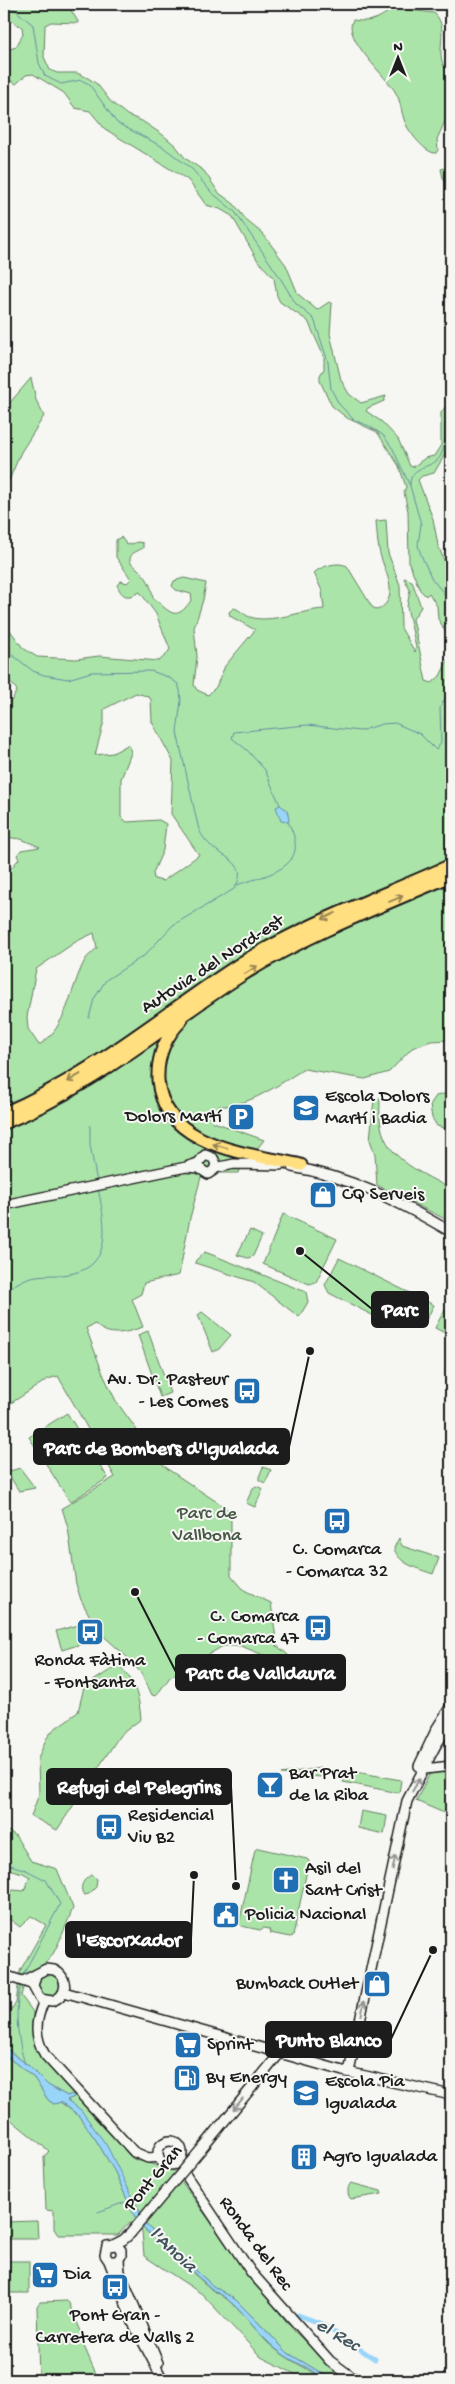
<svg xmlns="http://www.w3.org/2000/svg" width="455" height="2384" viewBox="0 0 455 2384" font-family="'Gochi Hand',sans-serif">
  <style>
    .green { fill: #abe4a9; stroke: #648062; fill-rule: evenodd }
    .water { fill: #98d5f9; stroke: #668ba1 }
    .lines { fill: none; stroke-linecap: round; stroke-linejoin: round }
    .stream { stroke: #668ba1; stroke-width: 1 }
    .canal { stroke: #98d5f9; stroke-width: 5 }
    .secondary-casing { stroke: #1c1c1c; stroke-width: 12 }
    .highway-casing { stroke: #1c1c1c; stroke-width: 15 }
    .secondary { stroke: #f6f6f2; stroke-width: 9 }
    .highway { stroke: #ffdf80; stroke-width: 11 }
    .secondary-bridge-casing { stroke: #1c1c1c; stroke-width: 12; stroke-linecap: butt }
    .secondary-bridge { stroke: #f6f6f2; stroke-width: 9 }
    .oneway { stroke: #998753 }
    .oneway2 { stroke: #949492 }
    .labels { text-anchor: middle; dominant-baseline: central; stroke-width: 4; stroke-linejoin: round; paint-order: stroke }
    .street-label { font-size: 19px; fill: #1c1c1c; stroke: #f6f6f2 }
    .poi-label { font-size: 19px; fill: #1c1c1c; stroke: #f6f6f2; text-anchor: start }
    .park-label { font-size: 19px; fill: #475846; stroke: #f6f6f2 }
    .water-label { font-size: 20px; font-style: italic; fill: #41545e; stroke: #f6f6f2 }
    .leader { fill: none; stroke: #1c1c1c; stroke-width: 2 }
    .callout-dot { fill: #1c1c1c; stroke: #f6f6f2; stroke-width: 2 }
    .callout { fill: #1c1c1c; stroke: #1c1c1c; stroke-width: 2 }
    .callout-label { font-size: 20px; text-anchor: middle; font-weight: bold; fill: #fff }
  </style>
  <rect width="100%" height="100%" fill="#f6f6f2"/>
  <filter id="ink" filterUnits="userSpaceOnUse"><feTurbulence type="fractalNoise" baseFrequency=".02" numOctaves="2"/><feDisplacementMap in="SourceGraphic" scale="10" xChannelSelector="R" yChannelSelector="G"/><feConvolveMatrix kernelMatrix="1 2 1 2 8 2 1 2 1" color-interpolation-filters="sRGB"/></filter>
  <g filter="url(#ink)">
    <!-- green -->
    <path class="green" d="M4 4H67L79 23 51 22 45 25 44 57 50 70 57 73H77L88 78 97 84 111 102 127 115 142 121 163 135 176 146 185 158 204 171 219 193 234 204 247 221 263 234 286 265 298 294 317 310 329 302 332 304 330 334 341 380 349 394 361 403 386 396 384 401 368 408 366 411 382 422 398 439 410 466 413 467 425 458 434 456 441 445V413L451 399V444L434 473 422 476 418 480 433 519 438 545 451 578V641L438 619 437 606 429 593 426 596 420 590 409 563 408 511 404 492 406 487 399 466 377 432 347 418 332 406 320 381V375L324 369V357L308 321 280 302 277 296 274 278 258 261 232 216 220 209 206 205 188 180 105 129 90 111 75 108 64 93 33 74 26 75 16 84 5 77 10 65 4 58V51L16 47 23 34 22 27 4 17Z
      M393 8 434 13C453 30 429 58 451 74V108L437 139 438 150 436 153C426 154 408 131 405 122 401 112 401 102 396 93 388 78 341 37 353 20 371 23 379 19 393 8Z
      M446 168 451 171V190L443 178 441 169Z
      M31 378 36 400 44 416 21 452 7 485 4 481V406L8 405Z
      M386 520 388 553 400 585 401 628 415 652 416 647 407 607 410 590 404 578 412 581 421 607 413 619 426 681 432 683 440 676 451 654V1040L431 1041 412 1048 389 1072 365 1079 304 1069C281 1083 247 1108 219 1106L211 1121 264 1140 238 1173H216L201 1177 190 1218 179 1275 144 1283 141 1294 132 1299 143 1327C125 1333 109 1338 95 1324L86 1328 103 1374 116 1401 159 1461 169 1470 226 1508 231 1521V1575L244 1590 271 1603 277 1646C291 1656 299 1668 315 1673V1676L241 1646H223L170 1677 156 1696 152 1695 142 1674 126 1656 98 1631 81 1600 76 1584 68 1528 62 1508 115 1477 58 1376 48 1379 8 1405 4 1402V876L19 859 17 855 21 850 40 847 21 839 4 837V705L12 700 17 690 4 675V622L23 648 37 657 76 659 99 656 159 661 167 654 170 649 156 614 140 592C128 598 123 599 117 585L121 581 127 583 131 579 116 557V540L121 537 127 545 138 542 143 543V548C136 552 129 553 130 562 143 573 151 580 153 598 169 610 175 625 192 599L191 594 176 590 172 586 174 581 184 578 206 583 203 600 194 628 197 656 194 685 197 690 208 695 216 687 225 666 255 630 230 616 229 612 234 608C239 609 244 615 250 617 270 624 303 610 324 609L322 591 314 573C321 566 338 561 347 566L372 607 378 610C403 596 382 569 379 549 377 540 377 531 376 521ZM136 693 147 696 151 699 152 722 173 761 171 814 199 855 163 881 154 879 153 873 163 850 166 824 159 820 127 822 121 817V779L131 753 129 744 113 753 95 755 104 721V709ZM94 933 97 948C93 952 87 956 84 962 70 989 67 1028 39 1045L28 1029 27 1017 36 969 77 941Z
      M451 1092V1106L446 1129 437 1126 432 1118 430 1105 436 1096Z
      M380 1098C380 1107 379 1117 381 1126 387 1160 424 1174 451 1189V1222L377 1185 375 1154 370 1140 374 1099Z
      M283 1214 337 1239 316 1282 309 1284 263 1264Z
      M250 1230 262 1236 253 1256 248 1258 237 1255Z
      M205 1252 306 1292 308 1302 299 1317 254 1282 195 1263 196 1260Z
      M339 1258 434 1305 424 1324 381 1303 374 1316 329 1293 325 1285Z
      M445 1309 451 1312V1336L435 1328Z
      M202 1312 231 1335 219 1349 213 1352 198 1315Z
      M148 1331 170 1393 160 1397 138 1335Z
      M67 1413 108 1478 70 1502 29 1437Z
      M263 1467 271 1470 265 1483 259 1480V1477Z
      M20 1468 35 1488 19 1491 7 1472Z
      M256 1486 263 1489 255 1507 246 1503 253 1488Z
      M399 1538 402 1546 439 1558 433 1574C419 1569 398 1564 394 1548Z
      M79 1625 91 1641 62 1650 56 1631Z
      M118 1665C135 1679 139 1697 141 1719L120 1735 57 1830 31 1816 39 1794 38 1759 46 1739 53 1730 78 1712 84 1687Z
      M320 1768 326 1771 322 1777 281 1774Z
      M345 1770 401 1780 399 1793 343 1782Z
      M451 1772V1816L416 1801 430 1773Z
      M361 1811 387 1816 384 1834 358 1828Z
      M4 1829 15 1835 31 1861 57 1869 73 1908C67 1923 61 1939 54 1952 43 1972 27 1967 21 1996L33 2012V2041L43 2058 133 2159 173 2170 256 2284 295 2332 346 2380H333L288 2353 236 2300 213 2286 147 2226 126 2185 81 2111 67 2100 73 2097 72 2095 67 2096 48 2085 29 2066 4 2047V2019L16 2003 20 1971 46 1925 31 1916 20 1927 4 1915V1904L13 1890 24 1891 30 1877 23 1873 4 1868Z
      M258 1848 307 1859 309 1861 293 1936 290 1937 270 1933 269 1929 263 1928 260 1930 241 1926 239 1924 255 1850Z
      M91 1875 97 1879 96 1887 89 1894 84 1895C78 1887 84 1879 91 1875Z
      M38 1985a11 11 0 1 1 22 0a11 11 0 1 1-22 0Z
      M4 2054 34 2078 48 2100 54 2104 60 2102 78 2115 96 2140 115 2172 134 2215 144 2229 212 2290C236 2301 250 2325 268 2343 285 2359 307 2368 326 2380H307L261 2357 202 2294 144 2256 142 2231 130 2222 118 2235H58L54 2229V2211L46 2210 44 2157 49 2151 4 2114Z
      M351 2183 381 2191 382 2194 351 2199C347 2196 347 2186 351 2183Z
      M37 2221 38 2239H4V2222Z
      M4 2261H29V2293H4Z
      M68 2301 83 2336 81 2339 96 2374 71 2380H39L37 2306 40 2302Z"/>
    <!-- water -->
    <path class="water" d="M280 805 287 810 289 820 288 822 281 821 276 807Z
      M4 2047 29 2066 48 2085 67 2096 72 2094 74 2097 67 2100 81 2110 107 2146 147 2226 213 2286 236 2300 288 2353 333 2380C322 2380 316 2372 306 2367 293 2361 279 2353 268 2342 250 2325 236 2301 213 2290L144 2229 134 2215 115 2172 96 2140 78 2115 61 2102 54 2104 48 2100 34 2078 4 2054Z"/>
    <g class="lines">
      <!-- stream -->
      <path class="stream" d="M8 4 33 25 39 63 45 76 61 84 81 80 89 84 117 123 163 147 192 169 210 191 235 212 279 276 296 304 314 319 328 362 331 389 339 404 354 420 369 426 383 435 393 449 410 486 421 524 418 545 421 555 432 579 451 602
        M410 485C410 463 434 470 441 455 449 439 440 423 451 411
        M4 635 10 653 33 671 44 675 68 679 91 672 151 671 168 677 178 684 180 690 181 701 177 732 198 826C200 834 205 840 211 846 224 858 251 864 234 889L173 925 145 955 106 980 94 999 89 1018
        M280 805 265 770 247 750 232 738 234 732 307 725 360 731 382 724 395 723 420 734 436 750 441 743 440 708 451 687
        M237 885C269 874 313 868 288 822
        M90 1126V1145L97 1182
        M4 1291C11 1287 20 1281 28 1278 42 1273 59 1277 74 1273 115 1263 104 1219 98 1188
        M4 1863 26 1870 46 1880 60 1904 23 1975
        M21 1984C14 2010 17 2038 25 2064
        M98 2212 128 2201"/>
      <!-- canal -->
      <path class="canal" d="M298 2315 320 2323 375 2359"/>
      <!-- secondary casing -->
      <g class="secondary-casing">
        <path id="secondary" d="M292 1167C349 1176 402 1203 451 1232
          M215 1168 234 1164 280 1165
          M4 1205 186 1167 198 1163 205 1155 213 1158 216 1164 214 1170 208 1174 199 1168 186 1167
          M451 1706 437 1728 419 1766 425 1769 451 1766
          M4 1975 28 1983
          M25 1980 46 1969 54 1970C69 1977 68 1996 52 2001L40 1999 33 1986 36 1975
          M64 1992 343 2071 451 2095
          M44 2001C35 2021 34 2036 45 2055L134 2152 148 2158 159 2157
          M349 2072 407 1801 436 1745 451 1723
          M158 2153a12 12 0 1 1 24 0a12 12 0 1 1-24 0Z
          M204 2146 280 2053
          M177 2162 251 2272 330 2361 356 2380
          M115 2244 123 2240 130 2234
          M119 2260 120 2272 158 2363
          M109 2261H117L121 2256V2250L117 2245 107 2246 105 2255 109 2261 134 2325 163 2380"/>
      </g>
      <!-- highway casing -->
      <g class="highway-casing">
        <path id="highway" d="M181 1021C165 1037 157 1057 158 1080 164 1148 249 1153 301 1165
          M4 1113C91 1076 162 1014 241 963 308 922 380 897 451 865
          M4 1123C91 1089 161 1027 239 977 306 935 379 907 451 876"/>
      </g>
      <!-- secondary -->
      <use href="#secondary" class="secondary"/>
      <!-- highway -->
      <use href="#highway" class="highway"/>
      <!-- secondary-bridge casing -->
      <g class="secondary-bridge-casing">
        <path id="secondary-bridge" d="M130 2234 204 2146"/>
      </g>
      <!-- secondary-bridge -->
      <use href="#secondary-bridge" class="secondary-bridge"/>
    </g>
    <!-- one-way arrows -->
    <defs><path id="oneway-shaft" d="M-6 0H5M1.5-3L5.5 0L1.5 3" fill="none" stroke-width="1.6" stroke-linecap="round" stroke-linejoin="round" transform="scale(1.25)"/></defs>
    <g class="oneway">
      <use href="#oneway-shaft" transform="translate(396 899) rotate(-23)"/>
      <use href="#oneway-shaft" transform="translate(329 916) rotate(155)"/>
      <use href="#oneway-shaft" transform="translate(251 970) rotate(-32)"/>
      <use href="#oneway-shaft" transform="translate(74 1078) rotate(149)"/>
      <use href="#oneway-shaft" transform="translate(220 1146) rotate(-164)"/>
    </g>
    <g class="oneway2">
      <use href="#oneway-shaft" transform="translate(416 1785) rotate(-60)"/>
      <use href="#oneway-shaft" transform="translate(394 1863) rotate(-78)"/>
      <use href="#oneway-shaft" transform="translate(363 2008) rotate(-78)"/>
      <use href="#oneway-shaft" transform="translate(238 2104) rotate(130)"/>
    </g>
  </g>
  <!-- icons -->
  <defs>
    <g id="school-square" transform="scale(1.4375)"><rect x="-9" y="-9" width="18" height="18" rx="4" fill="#1f6fb2" stroke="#f6f6f2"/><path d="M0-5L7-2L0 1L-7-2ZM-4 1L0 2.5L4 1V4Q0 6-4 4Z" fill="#fff"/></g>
    <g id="parking-square" transform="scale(1.4375)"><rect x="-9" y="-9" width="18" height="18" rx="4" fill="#1f6fb2" stroke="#f6f6f2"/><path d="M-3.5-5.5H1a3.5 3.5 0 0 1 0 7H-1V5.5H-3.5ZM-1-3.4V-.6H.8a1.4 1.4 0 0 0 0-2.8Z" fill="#fff"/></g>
    <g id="shop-square" transform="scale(1.4375)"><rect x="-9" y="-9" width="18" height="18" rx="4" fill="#1f6fb2" stroke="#f6f6f2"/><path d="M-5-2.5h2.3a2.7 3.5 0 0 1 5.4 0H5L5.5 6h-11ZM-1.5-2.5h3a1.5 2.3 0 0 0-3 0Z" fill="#fff"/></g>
    <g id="bus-square" transform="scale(1.4375)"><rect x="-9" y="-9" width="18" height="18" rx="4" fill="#1f6fb2" stroke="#f6f6f2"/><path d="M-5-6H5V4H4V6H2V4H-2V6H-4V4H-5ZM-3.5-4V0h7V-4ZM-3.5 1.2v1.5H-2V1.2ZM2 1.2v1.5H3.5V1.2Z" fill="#fff"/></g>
    <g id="bar-square" transform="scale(1.4375)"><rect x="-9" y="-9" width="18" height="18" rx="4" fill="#1f6fb2" stroke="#f6f6f2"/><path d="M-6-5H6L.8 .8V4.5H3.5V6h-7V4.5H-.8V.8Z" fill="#fff"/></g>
    <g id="church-square" transform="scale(1.4375)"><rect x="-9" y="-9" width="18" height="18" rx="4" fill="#1f6fb2" stroke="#f6f6f2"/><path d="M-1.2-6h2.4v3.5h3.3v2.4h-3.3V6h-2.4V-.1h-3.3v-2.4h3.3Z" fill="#fff"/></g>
    <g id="civic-square" transform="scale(1.4375)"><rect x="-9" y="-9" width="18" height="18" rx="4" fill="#1f6fb2" stroke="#f6f6f2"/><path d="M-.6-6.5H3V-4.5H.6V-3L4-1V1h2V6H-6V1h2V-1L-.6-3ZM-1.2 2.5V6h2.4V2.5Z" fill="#fff"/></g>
    <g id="supermarket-square" transform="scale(1.4375)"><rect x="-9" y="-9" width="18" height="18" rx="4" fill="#1f6fb2" stroke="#f6f6f2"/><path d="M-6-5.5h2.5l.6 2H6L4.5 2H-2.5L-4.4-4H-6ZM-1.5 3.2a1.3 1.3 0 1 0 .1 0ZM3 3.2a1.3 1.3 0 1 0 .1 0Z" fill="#fff"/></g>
    <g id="fuel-square" transform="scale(1.4375)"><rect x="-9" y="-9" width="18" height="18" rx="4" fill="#1f6fb2" stroke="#f6f6f2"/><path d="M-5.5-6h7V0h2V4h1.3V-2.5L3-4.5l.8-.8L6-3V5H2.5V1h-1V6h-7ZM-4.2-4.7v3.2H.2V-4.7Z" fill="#fff"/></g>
    <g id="building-square" transform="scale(1.4375)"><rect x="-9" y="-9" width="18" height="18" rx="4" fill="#1f6fb2" stroke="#f6f6f2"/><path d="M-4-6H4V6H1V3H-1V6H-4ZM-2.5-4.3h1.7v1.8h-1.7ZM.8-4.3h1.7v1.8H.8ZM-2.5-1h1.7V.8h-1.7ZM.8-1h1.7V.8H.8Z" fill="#fff"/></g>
  </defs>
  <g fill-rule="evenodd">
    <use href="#school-square" x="306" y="1108"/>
    <use href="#parking-square" x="241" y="1117"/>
    <use href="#shop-square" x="323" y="1195"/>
    <use href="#bus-square" x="247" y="1391"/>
    <use href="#bus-square" x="337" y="1521"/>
    <use href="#bus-square" x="318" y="1628"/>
    <use href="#bus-square" x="90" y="1632"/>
    <use href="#bar-square" x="270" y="1785"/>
    <use href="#bus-square" x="109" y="1827"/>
    <use href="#church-square" x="286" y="1880"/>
    <use href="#civic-square" x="226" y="1915"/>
    <use href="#shop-square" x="377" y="1984"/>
    <use href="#supermarket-square" x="188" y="2045"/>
    <use href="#fuel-square" x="187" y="2078"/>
    <use href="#school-square" x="306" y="2093"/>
    <use href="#building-square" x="304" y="2157"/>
    <use href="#supermarket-square" x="45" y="2275"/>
    <use href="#bus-square" x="115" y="2287"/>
  </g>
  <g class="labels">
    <!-- street labels -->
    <g class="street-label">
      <text transform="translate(213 965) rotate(-33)">Autovia del Nord-est</text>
      <text transform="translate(154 2179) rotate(-50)">Pont Gran</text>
      <text transform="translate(255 2244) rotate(54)">Ronda del Rec</text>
    </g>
    <!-- poi labels -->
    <g class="poi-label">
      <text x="325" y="1097">Escola Dolors<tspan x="325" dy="22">Martí i Badia</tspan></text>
      <text x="222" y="1117" text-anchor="end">Dolors Martí</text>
      <text x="342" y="1195">CQ Serveis</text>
      <text x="228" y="1380" text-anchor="end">Av. Dr. Pasteur<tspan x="228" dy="22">- Les Comes</tspan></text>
      <text x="337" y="1550" text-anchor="middle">C. Comarca<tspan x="337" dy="22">- Comarca 32</tspan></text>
      <text x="299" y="1617" text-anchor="end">C. Comarca<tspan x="299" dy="22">- Comarca 47</tspan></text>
      <text x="90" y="1661" text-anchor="middle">Ronda Fàtima<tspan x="90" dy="22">- Fontsanta</tspan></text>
      <text x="289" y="1774">Bar Prat<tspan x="289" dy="22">de la Riba</tspan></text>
      <text x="128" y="1816">Residencial<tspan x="128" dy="22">Viu B2</tspan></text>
      <text x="305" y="1869">Asil del<tspan x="305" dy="22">Sant Crist</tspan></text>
      <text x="245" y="1915">Policia Nacional</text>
      <text x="358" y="1984" text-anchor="end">Bumback Outlet</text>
      <text x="207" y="2045">Sprint</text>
      <text x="206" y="2078">By Energy</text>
      <text x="325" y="2082">Escola Pia<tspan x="325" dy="22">Igualada</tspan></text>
      <text x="323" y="2157">Agro Igualada</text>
      <text x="64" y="2275">Dia</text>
      <text x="115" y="2316" text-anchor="middle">Pont Gran -<tspan x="115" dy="22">Carretera de Valls 2</tspan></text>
    </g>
    <!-- park labels -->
    <g class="park-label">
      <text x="207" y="1514">Parc de<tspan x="207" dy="22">Vallbona</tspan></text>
    </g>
    <!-- water labels -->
    <g class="water-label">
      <text transform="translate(172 2251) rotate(43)">l'Anoia</text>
      <text transform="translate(337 2336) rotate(31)">el Rec</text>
    </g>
  </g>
  <!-- callouts -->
  <path class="leader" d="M300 1251L372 1309M310 1351L289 1447M135 1592L176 1672M236 1886L231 1786M194 1875L191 1939M433 1950L391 2039"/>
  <g class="callout-dot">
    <circle cx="300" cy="1251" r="5"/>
    <circle cx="310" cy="1351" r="5"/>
    <circle cx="135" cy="1592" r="5"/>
    <circle cx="236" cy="1886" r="5"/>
    <circle cx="194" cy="1875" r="5"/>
    <circle cx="433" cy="1950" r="5"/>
  </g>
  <g class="callout">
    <rect x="372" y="1292" width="56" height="35" rx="5"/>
    <rect x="34" y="1429" width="255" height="35" rx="5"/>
    <rect x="176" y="1655" width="169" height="35" rx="5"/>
    <rect x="47" y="1769" width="184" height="35" rx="5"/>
    <rect x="66" y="1922" width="125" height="35" rx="5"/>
    <rect x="266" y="2022" width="125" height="35" rx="5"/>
  </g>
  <g class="callout-label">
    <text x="400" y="1316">Parc</text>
    <text x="161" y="1454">Parc de Bombers d'Igualada</text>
    <text x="261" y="1679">Parc de Valldaura</text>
    <text x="139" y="1793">Refugi del Pelegrins</text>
    <text x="129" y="1946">l'Escorxador</text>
    <text x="329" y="2046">Punto Blanco</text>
  </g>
  <!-- margin -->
  <rect width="455" height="2384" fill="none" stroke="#f6f6f2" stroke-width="20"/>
  <rect x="10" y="10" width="435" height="2364" fill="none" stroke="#1c1c1c" stroke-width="2" filter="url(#ink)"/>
  <!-- north arrow -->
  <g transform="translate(398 58)" stroke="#f6f6f2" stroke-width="4" paint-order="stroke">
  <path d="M0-4L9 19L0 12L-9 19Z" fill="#1c1c1c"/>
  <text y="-8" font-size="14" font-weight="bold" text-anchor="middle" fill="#1c1c1c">N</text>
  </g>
</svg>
